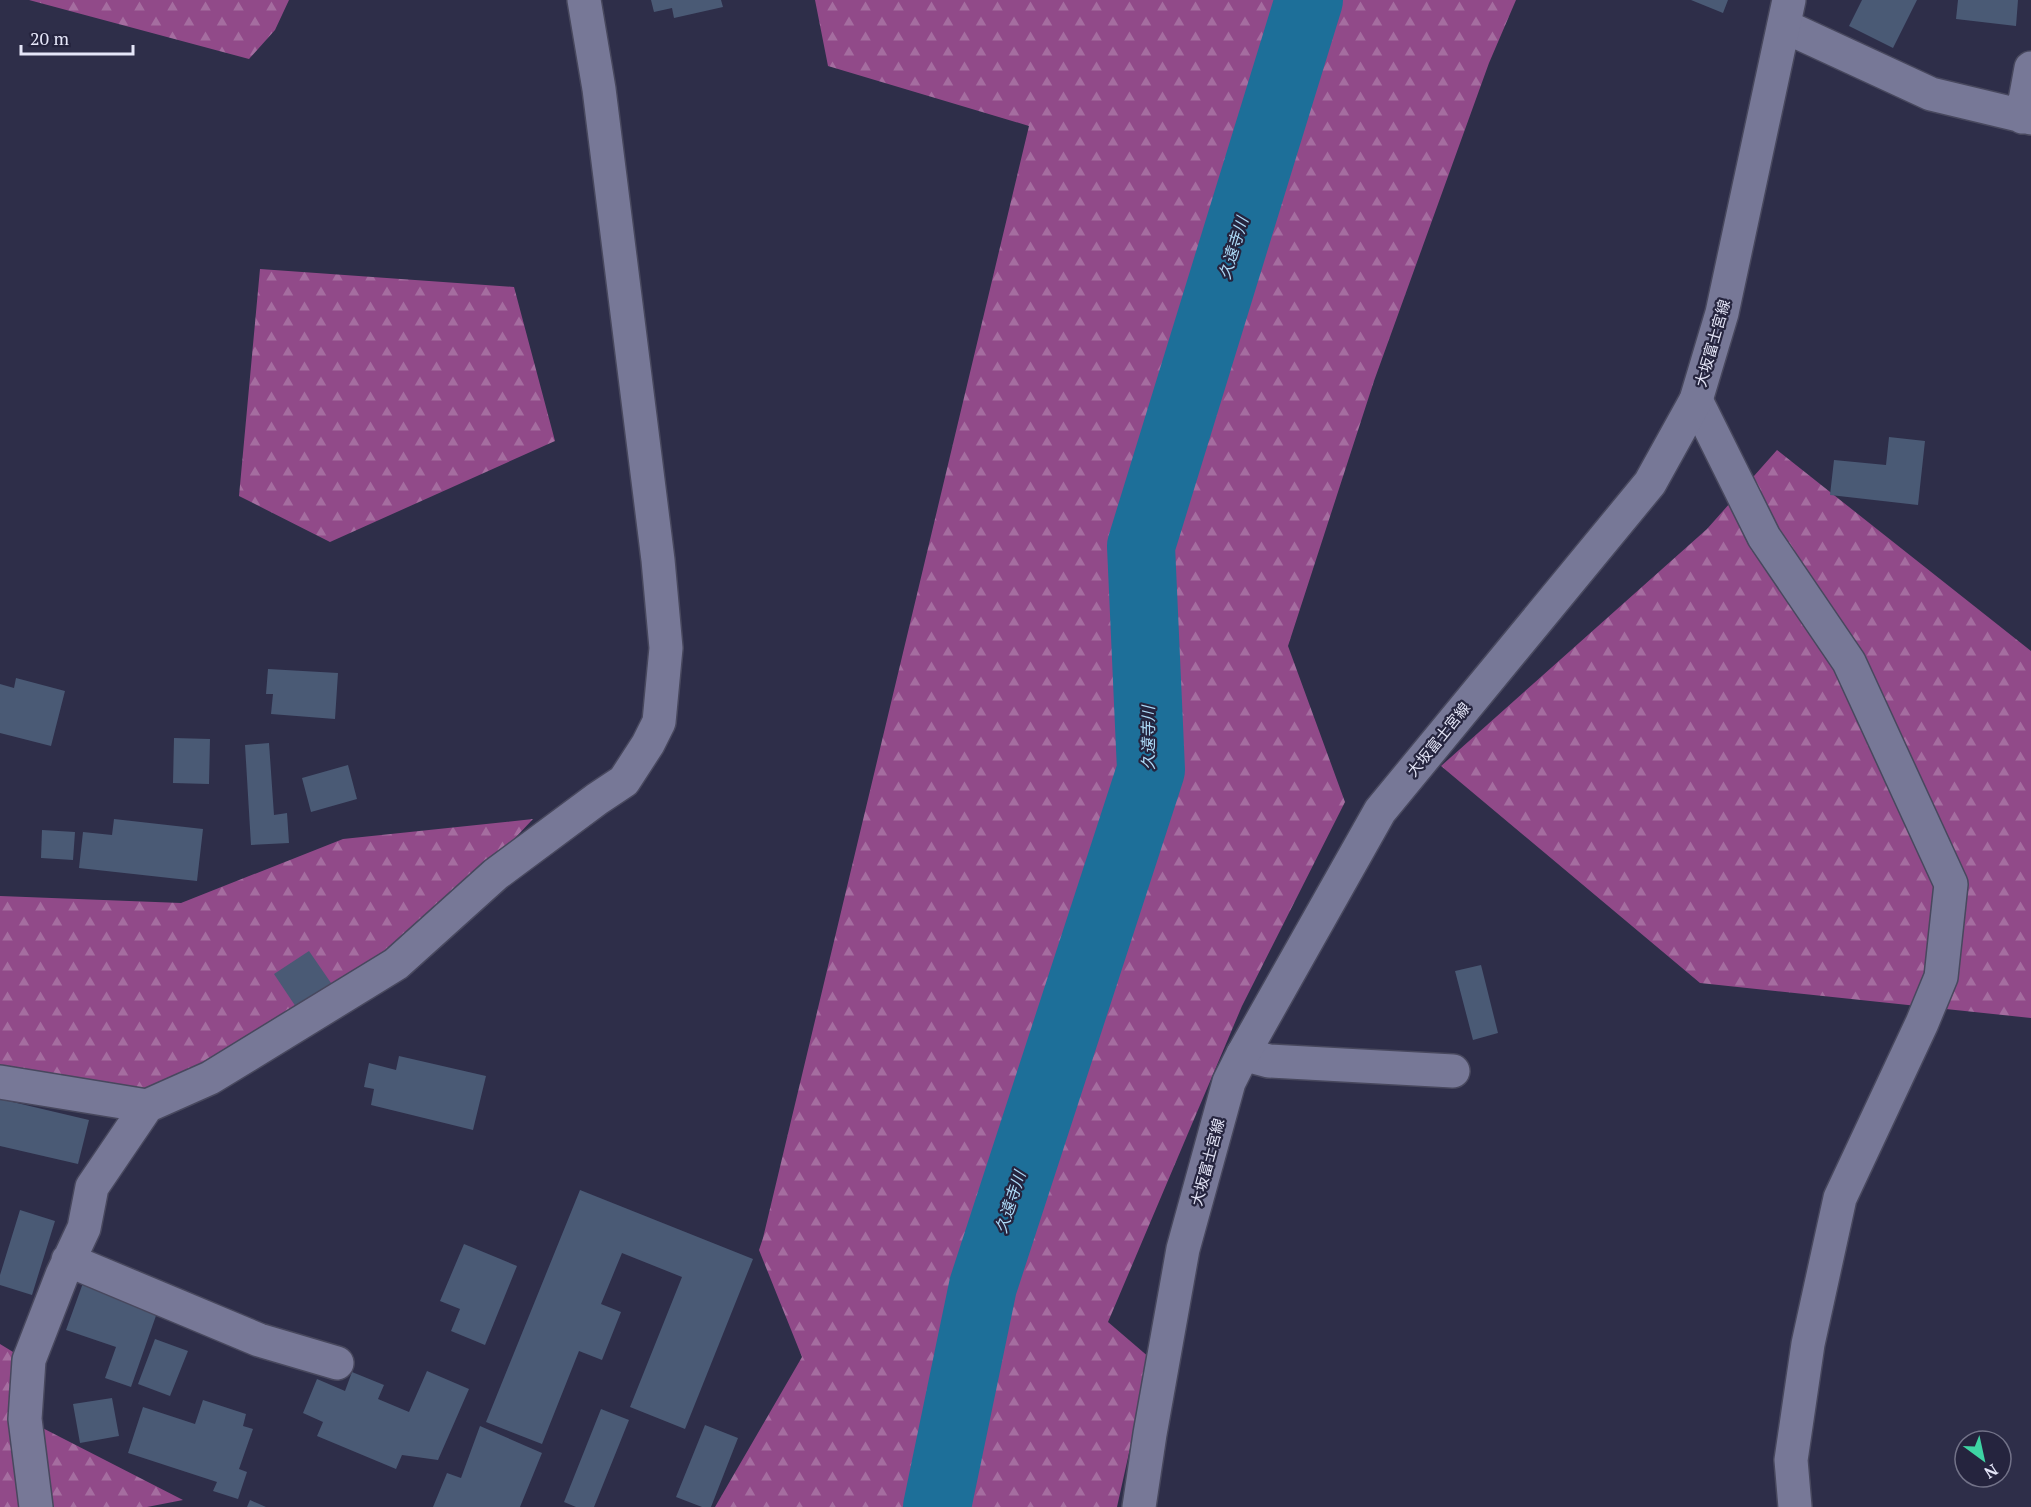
<svg xmlns="http://www.w3.org/2000/svg" width="2031" height="1507" viewBox="0 0 2031 1507" font-family="'PT Serif','Noto Sans JP',serif">
  <style>
    .forest { fill: url(#forest-firs) }
    .lines { fill: none; stroke-linecap: round; stroke-linejoin: round }
    .river { stroke: #1d6f99; stroke-width: 68 }
    .building { fill: #4a5a75 }
    .street-casing { stroke: #48485e; stroke-width: 36 }
    .secondary-casing { stroke: #48485e; stroke-width: 36 }
    .street { stroke: #777897; stroke-width: 33 }
    .secondary { stroke: #777897; stroke-width: 33 }
    .labels { text-anchor: middle; dominant-baseline: central; stroke-width: 4.5; stroke-linejoin: round; paint-order: stroke }
    .street-label { font-size: 15px; fill: #e5e6f8; stroke: #25243e }
    .water-label { font-size: 16px; font-style: italic; fill: #addaf7; stroke: #25243e }
  </style>
  <defs>
    <pattern id="forest-firs" width="22" height="20" patternUnits="userSpaceOnUse" patternTransform="scale(1.5)"><rect width="22" height="20" fill="#914a89"/><path d="M5 1l3.5 6h-7zM16 11l3.5 6h-7z" fill="#a56da0"/></pattern>
  </defs>
  <rect width="100%" height="100%" fill="#2e2e49"/>
  <!-- forest -->
  <path class="forest" d="M29 0H289L275 30 249 59Z
    M815 0H1516L1489 63 1374 381 1288 646 1345 802 1242 1006 1108 1322 1150 1358 1117 1507H715L802 1357 759 1250 763 1238 1029 126 828 66Z
    M260 269 514 287 555 441 330 542 239 496Z
    M1777 450 2031 651V1018L1700 983 1441 766 1707 529Z
    M533 819 396 964 156 1102 0 1082V896L181 903 343 839Z
    M0 1344 18 1355 25 1419 183 1500 147 1507H0Z"/>
  <g class="lines">
    <!-- river -->
    <path class="river" d="M937 1507 983 1286 1151 770 1141 546 1309 0"/>
  </g>
  <!-- building -->
  <path class="building" d="M651 0H721L723 7 674 18 672 8 654 12Z
    M1691 0H1728L1723 13Z
    M1862 0H1917L1893 48 1849 26Z
    M1958 0H2018L2016 26 1956 19Z
    M1889 437 1925 441 1918 505 1830 495 1834 460 1886 465Z
    M268 669 338 673 335 719 271 714 273 694H266Z
    M16 678 65 691 51 746 0 733V684L14 688Z
    M174 738 210 739 209 784 173 783Z
    M269 743 274 815 287 813 289 843 251 845 245 745Z
    M348 765 357 799 311 812 302 778Z
    M114 819 203 829 197 881 79 868 83 832 112 835Z
    M42 830 75 832 73 860 41 858Z
    M309 951 331 983 296 1007 274 974Z
    M1481 965 1498 1033 1473 1040 1455 971Z
    M399 1056 486 1076 473 1130 371 1105 374 1089 364 1087 369 1063 396 1070Z
    M0 1099 89 1120 78 1164 0 1146Z
    M580 1190 753 1259 685 1429 630 1407 682 1277 622 1253 601 1304 621 1312 602 1360 579 1351 542 1444 486 1422Z
    M20 1210 55 1221 32 1295 0 1285V1275Z
    M464 1244 517 1266 485 1345 451 1331 460 1309 440 1301Z
    M83 1283 158 1310 131 1387 105 1378 116 1347 66 1330Z
    M155 1339 188 1351 170 1396 138 1384Z
    M427 1371 469 1389 438 1460 402 1455 396 1469 317 1436 323 1422 303 1413 317 1379 345 1391 352 1372 384 1385 378 1399 409 1412Z
    M112 1398 119 1436 80 1443 73 1404Z
    M203 1400 246 1414 243 1426 253 1429 239 1469 247 1472 238 1499 213 1491 217 1482 128 1453 143 1407 195 1424Z
    M601 1409 629 1420 594 1507H576L564 1502Z
    M705 1425 738 1438 711 1507H702L676 1497Z
    M480 1426 542 1453 520 1507H433L447 1473 461 1478Z
    M250 1500 266 1507H247Z"/>
  <g class="lines">
    <!-- street casing -->
    <g class="street-casing">
      <path id="street" d="M1784 26 1931 94 2031 118
        M2022 117 2031 68
        M1696 400 1764 537 1849 662 1951 884 1941 977 1922 1023 1840 1198 1808 1344 1791 1460 1795 1507
        M1243 1054 1269 1061 1453 1071
        M0 1082 147 1106 210 1078 396 964 496 874 597 799 624 781 648 744 659 722 666 648 658 560 599 89 584 0
        M68 1260 259 1340 337 1363
        M36 1507 25 1419 29 1360 62 1275 84 1228 92 1187 147 1106"/>
    </g>
    <!-- secondary casing -->
    <g class="secondary-casing">
      <path id="secondary" d="M1139 1507 1150 1434 1183 1249 1229 1082 1243 1054 1380 811 1650 483 1696 400 1722 313 1789 0"/>
    </g>
    <!-- street -->
    <use href="#street" class="street"/>
    <!-- secondary -->
    <use href="#secondary" class="secondary"/>
  </g>
  <g class="labels">
    <!-- street labels -->
    <g class="street-label">
      <text transform="translate(1712 343) rotate(-74)">大坂富士宮線</text>
      <text transform="translate(1438 739) rotate(-51)">大坂富士宮線</text>
      <text transform="translate(1207 1162) rotate(-75)">大坂富士宮線</text>
    </g>
    <!-- water labels -->
    <g class="water-label">
      <text transform="translate(1233 248) rotate(-73)">久遠寺川</text>
      <text transform="translate(1148 738) rotate(-90)">久遠寺川</text>
      <text transform="translate(1010 1202) rotate(-72)">久遠寺川</text>
    </g>
  </g>
  <!-- north arrow -->
  <g transform="translate(1983 1459) rotate(147)"><circle r="28" fill="#25243e" stroke="#727288" stroke-width="1.5"/>
  <path d="M0-4.5L10 22L0 15L-10 22Z" fill="#3ed4a3"/>
  <text y="-9" font-size="16" font-weight="bold" text-anchor="middle" fill="#e5e6f8">N</text>
  </g>
  <!-- scale -->
  <path d="M21 45v9h112v-9" fill="none" stroke="#e5e6f8" stroke-width="3"/>
  <text x="30" y="45" font-size="18" fill="#e5e6f8" stroke="#25243e" stroke-width="4.5" paint-order="stroke">20 m</text>
</svg>
